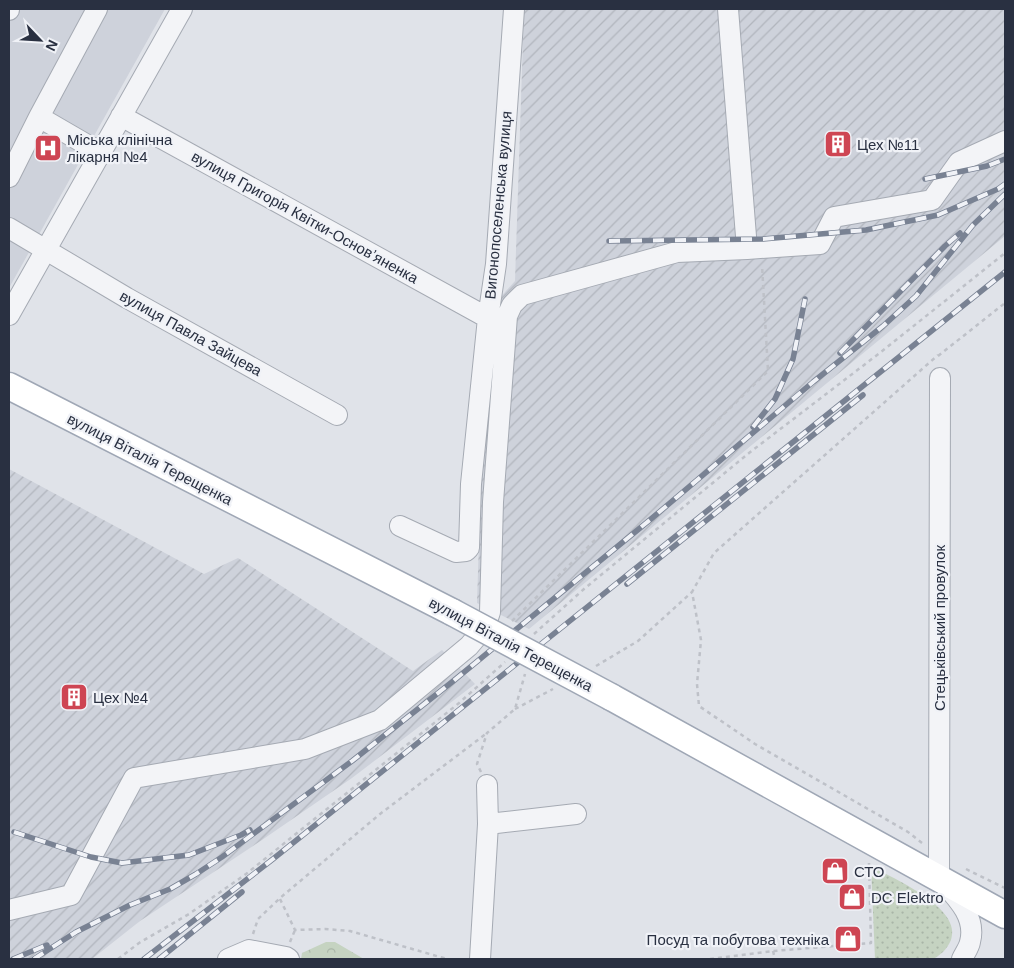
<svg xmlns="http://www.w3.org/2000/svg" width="1014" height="968" viewBox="0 0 1014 968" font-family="Helvetica,sans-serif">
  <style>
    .built { fill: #ced2db }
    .industrial { fill: url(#industrial-furrows) }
    .grass { fill: url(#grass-dots) }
    .forest { fill: url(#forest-crowns) }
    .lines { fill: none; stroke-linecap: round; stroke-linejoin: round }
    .minor-casing { stroke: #a5aab3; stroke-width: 22 }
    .major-casing { stroke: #9fa7b5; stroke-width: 29 }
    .path { stroke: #bec1c8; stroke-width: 2.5; stroke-dasharray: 4 4; stroke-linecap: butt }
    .minor { stroke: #f3f4f7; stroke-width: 20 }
    .major { stroke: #fff; stroke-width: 26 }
    .rail-casing { stroke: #798293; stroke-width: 5.5 }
    .rail { stroke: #f0f2f7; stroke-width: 4; stroke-dasharray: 11; stroke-linecap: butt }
    .major-bridge-casing { stroke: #9fa7b5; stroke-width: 29; stroke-linecap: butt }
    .major-bridge { stroke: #fff; stroke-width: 26 }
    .labels { text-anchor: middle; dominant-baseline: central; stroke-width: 4.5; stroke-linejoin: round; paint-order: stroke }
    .poi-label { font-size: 15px; fill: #293041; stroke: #f0f2f7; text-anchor: start }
    .street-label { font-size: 15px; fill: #293041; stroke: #f0f2f7 }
  </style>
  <defs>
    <pattern id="industrial-furrows" width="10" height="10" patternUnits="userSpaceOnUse" patternTransform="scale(1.25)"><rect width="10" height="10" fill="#ced2db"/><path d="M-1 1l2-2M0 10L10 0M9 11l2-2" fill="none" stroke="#b1b5bd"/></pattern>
    <pattern id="grass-dots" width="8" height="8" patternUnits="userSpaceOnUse" patternTransform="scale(1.25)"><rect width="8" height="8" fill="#c5d3c1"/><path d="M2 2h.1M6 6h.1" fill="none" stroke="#a9b5a7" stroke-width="1.8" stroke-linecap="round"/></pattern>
    <pattern id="forest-crowns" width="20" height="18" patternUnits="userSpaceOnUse" patternTransform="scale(1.25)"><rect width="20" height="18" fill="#c5d3c1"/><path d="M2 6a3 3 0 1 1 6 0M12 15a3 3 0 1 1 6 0" fill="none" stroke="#a9b5a7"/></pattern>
  </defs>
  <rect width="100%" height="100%" fill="#e0e3e9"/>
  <!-- built -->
  <path class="built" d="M9 9H165L9 288Z"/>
  <!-- industrial -->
  <path class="industrial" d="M524 9H1005V236L529 629 477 603 482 447 497 301 515 281Z
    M9 469 204 574 238 558 413 671 442 650 475 684 352 778 262 840 140 921 92 959H9Z"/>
  <!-- grass -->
  <path class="grass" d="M871 866C894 879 963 908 951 940 947 949 941 955 933 959H875Z"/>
  <!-- forest -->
  <path class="forest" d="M326 942H335L364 959H301L302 953Z"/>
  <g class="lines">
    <!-- minor casing -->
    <g class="minor-casing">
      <path id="minor" d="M728 9 747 249
        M9 10V9
        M121 116 488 318
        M39 117 97 9
        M9 177 39 117 101 153
        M9 228 127 298 337 415
        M9 315 182 9
        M940 378 939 878C955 896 977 916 970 942 969 948 964 954 962 959
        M400 526 456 552 466 551 469 548 471 484 488 318 496 264 514 9
        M488 824 576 814
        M9 910 71 895 134 778 305 749 380 720 469 646 485 627 490 612 493 502 507 316 512 305 522 295 677 252 747 249 820 244 834 217 932 200 959 162 1005 141
        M228 959 249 950 286 957 289 959
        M480 959 488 824 487 785"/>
    </g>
    <!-- major casing -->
    <g class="major-casing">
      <path id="major" d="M9 386 452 612
        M611 697 1005 915"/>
    </g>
    <!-- path -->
    <path class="path" d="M938 356 1005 303
      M512 621 768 371 762 265
      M534 634 584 589 749 453 881 352 1005 253
      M596 666 638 641 692 592
      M515 709 553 689
      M481 772 477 764 487 733 515 709 525 674
      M922 843 908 832 755 744 699 706 697 684 701 640 692 592 714 553 938 355
      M966 869 1005 888
      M280 899 295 930 325 929 350 931 447 959
      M253 934 258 919 280 898 380 814 487 733
      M290 942 295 930
      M773 951 775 959
      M118 959 139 943 189 914 246 874 459 703 505 662
      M710 959 773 951 871 943 869 863"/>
    <!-- minor -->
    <use href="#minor" class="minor"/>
    <!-- major -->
    <use href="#major" class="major"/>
    <!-- rail casing -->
    <g class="rail-casing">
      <path id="rail" d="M925 179 987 166 1005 159
        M609 241 763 239 866 230 938 215 998 189 1005 184
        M840 353 945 246 960 233
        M753 427 775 399 793 359 805 299
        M627 584 863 395
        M14 832 91 857 122 863 189 855 241 835 250 830
        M13 959 47 945
        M34 959 76 932 130 905 170 889 196 874 222 857 352 761 452 682 651 519 813 382 883 326 916 296 973 225 1005 194
        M144 959 273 859 1005 272
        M159 959 242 892"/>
    </g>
    <!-- rail -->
    <use href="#rail" class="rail"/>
    <!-- major-bridge casing -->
    <g class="major-bridge-casing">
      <path id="major-bridge" d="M452 612 611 697"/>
    </g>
    <!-- major-bridge -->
    <use href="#major-bridge" class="major-bridge"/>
  </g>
  <!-- icons -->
  <defs>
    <g id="building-square" transform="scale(1.4375)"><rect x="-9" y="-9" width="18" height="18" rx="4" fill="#ce4553" stroke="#f0f2f7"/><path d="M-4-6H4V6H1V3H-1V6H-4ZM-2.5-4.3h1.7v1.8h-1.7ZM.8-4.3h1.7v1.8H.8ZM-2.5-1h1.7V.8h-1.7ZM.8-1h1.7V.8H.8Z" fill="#fff"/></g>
    <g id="hospital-square" transform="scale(1.4375)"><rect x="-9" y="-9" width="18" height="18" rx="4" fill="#ce4553" stroke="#f0f2f7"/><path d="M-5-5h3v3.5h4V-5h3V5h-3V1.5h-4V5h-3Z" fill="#fff"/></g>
    <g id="shop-square" transform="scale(1.4375)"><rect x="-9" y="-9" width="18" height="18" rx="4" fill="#ce4553" stroke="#f0f2f7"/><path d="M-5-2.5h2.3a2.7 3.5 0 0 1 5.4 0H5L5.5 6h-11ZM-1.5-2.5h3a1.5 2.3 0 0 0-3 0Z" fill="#fff"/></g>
  </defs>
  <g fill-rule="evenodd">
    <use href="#building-square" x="838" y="144"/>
    <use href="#hospital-square" x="48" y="148"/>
    <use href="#building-square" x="74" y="697"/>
    <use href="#shop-square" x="835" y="871"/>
    <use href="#shop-square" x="852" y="897"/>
    <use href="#shop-square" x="848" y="939"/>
  </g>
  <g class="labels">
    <!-- poi labels -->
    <g class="poi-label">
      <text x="67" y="139">Міська клінічна<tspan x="67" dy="17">лікарня №4</tspan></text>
      <text x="857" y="144">Цех №11</text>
      <text x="93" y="697">Цех №4</text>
      <text x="854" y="871">СТО</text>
      <text x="871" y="897">DC Elektro</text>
      <text x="829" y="939" text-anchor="end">Посуд та побутова техніка</text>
    </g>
    <!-- street labels -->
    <g class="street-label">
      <text transform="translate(498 205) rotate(-85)">Вигонопоселенська вулиця</text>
      <text transform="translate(305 217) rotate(29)">вулиця Григорія Квітки-Основʼяненка</text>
      <text transform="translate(191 333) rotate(29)">вулиця Павла Зайцева</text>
      <text transform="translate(150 459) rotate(27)">вулиця Віталія Терещенка</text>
      <text transform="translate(939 628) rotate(-90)">Стецьківський провулок</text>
      <text transform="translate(511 644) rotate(28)">вулиця Віталія Терещенка</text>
    </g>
  </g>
  <!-- border -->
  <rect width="1014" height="968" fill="none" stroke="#293041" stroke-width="20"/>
  <!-- north arrow -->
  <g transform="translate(40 40) rotate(115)" stroke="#f0f2f7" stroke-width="4" paint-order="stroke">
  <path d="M0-4L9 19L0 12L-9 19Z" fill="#293041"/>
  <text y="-8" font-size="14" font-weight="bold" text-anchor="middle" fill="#293041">N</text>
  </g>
</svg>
